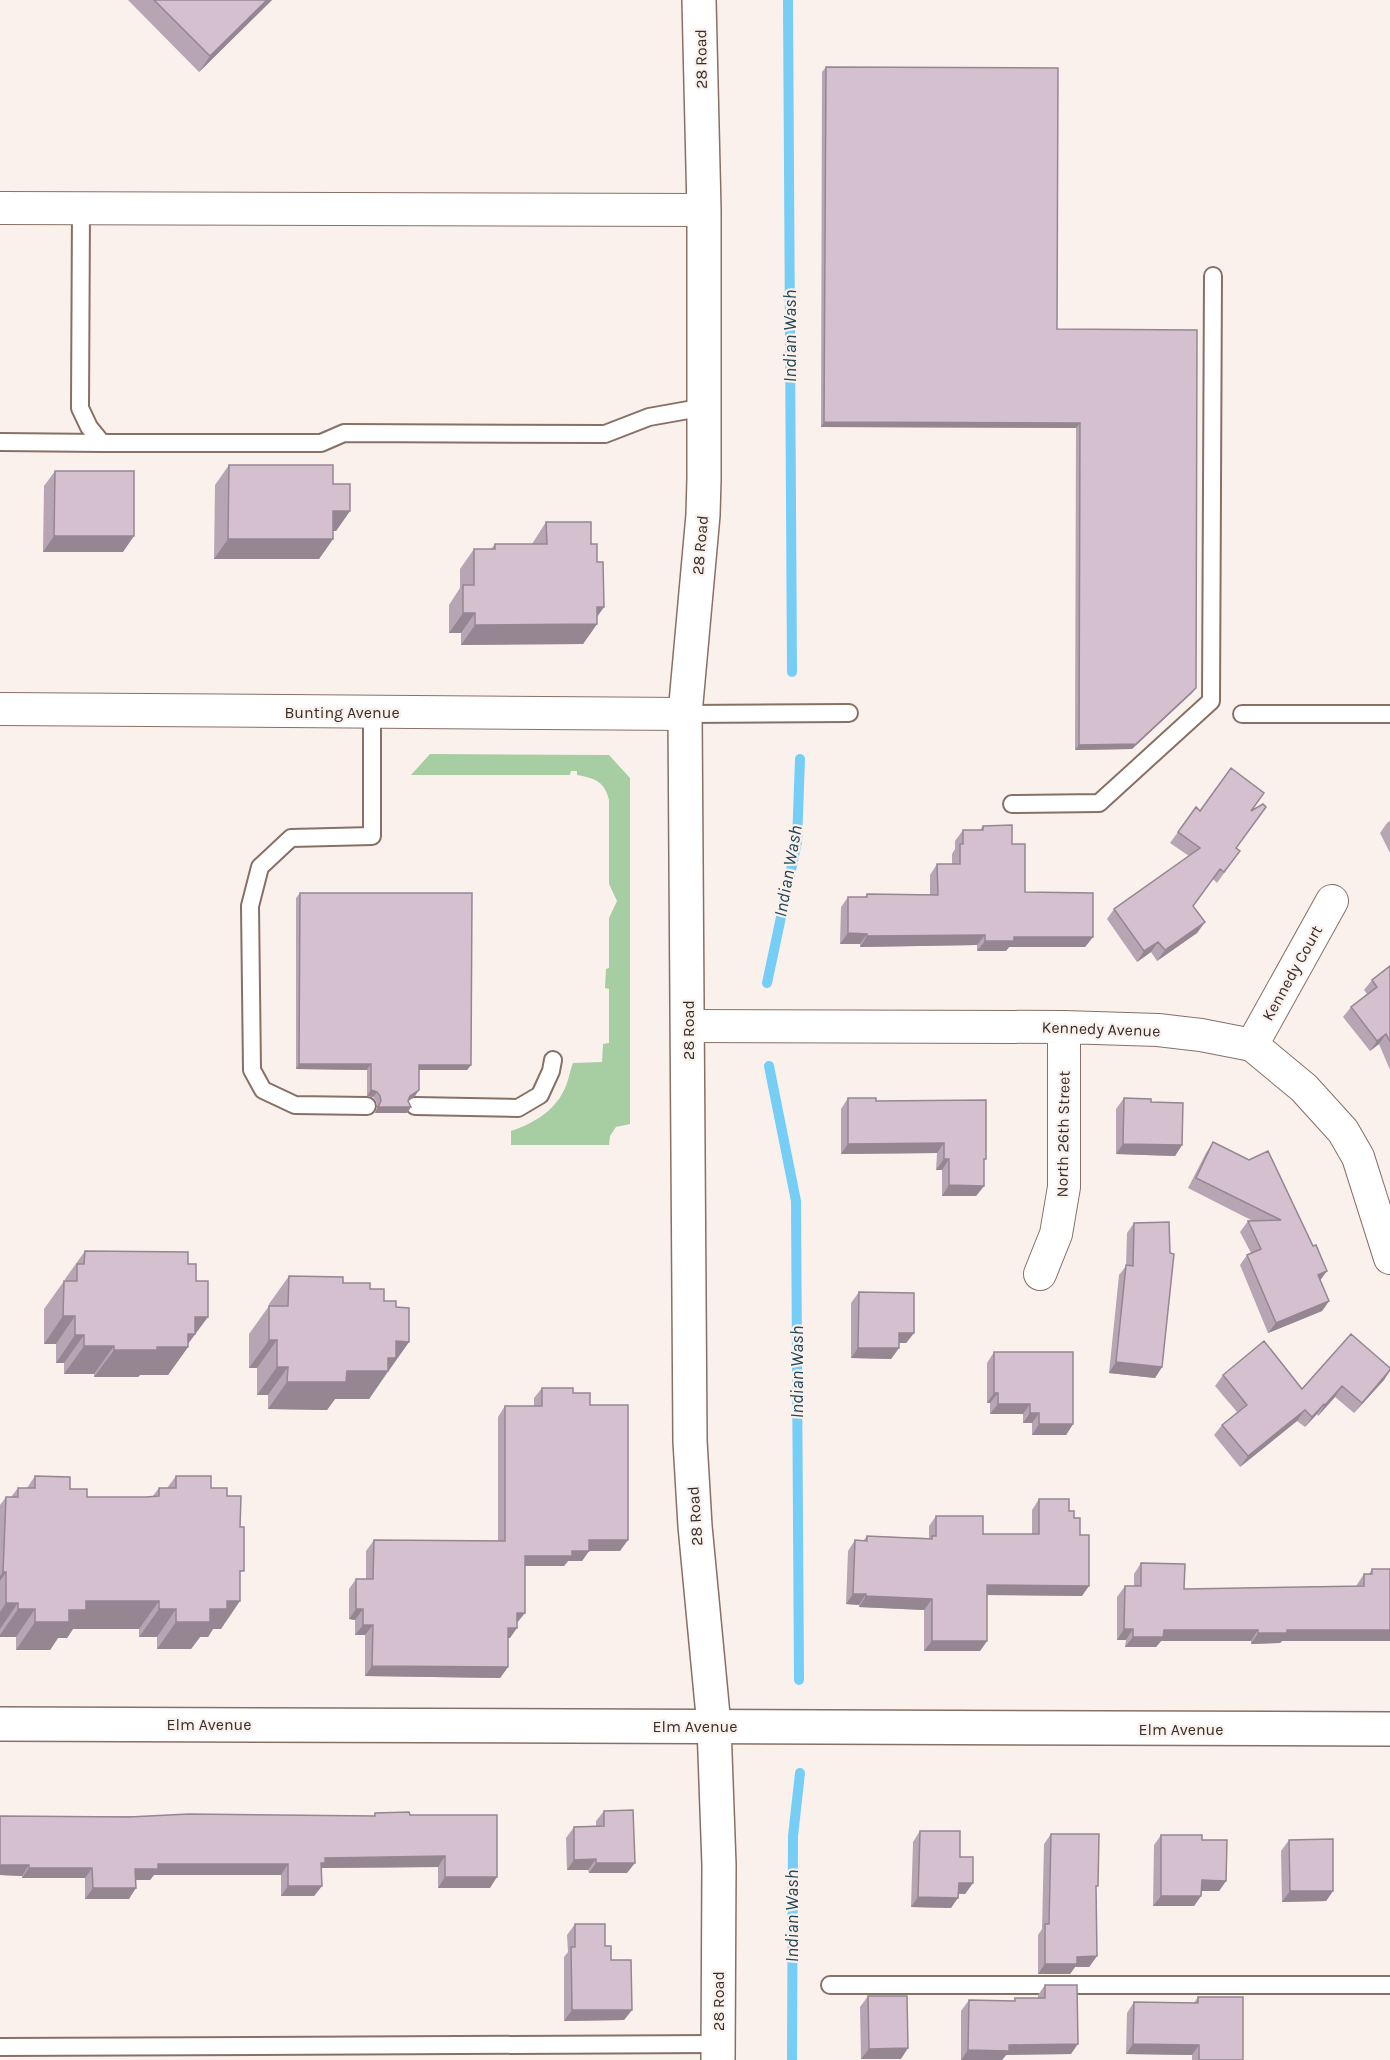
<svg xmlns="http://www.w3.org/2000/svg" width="1390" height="2060" viewBox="0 0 1390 2060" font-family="Karla,sans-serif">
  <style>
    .green { fill: #a7cda2 }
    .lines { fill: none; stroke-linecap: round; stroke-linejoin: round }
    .stream { stroke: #76cdf5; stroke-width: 10 }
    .service-casing { stroke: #877066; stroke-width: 20 }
    .minor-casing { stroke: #877066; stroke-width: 34 }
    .tertiary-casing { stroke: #877066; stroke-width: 36 }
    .secondary-casing { stroke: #877066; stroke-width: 36 }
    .service { stroke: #fff; stroke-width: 16 }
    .minor { stroke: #fff; stroke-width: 32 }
    .tertiary { stroke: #fff; stroke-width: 33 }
    .secondary { stroke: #fff; stroke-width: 33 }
    .wall { fill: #b7a5b3 }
    .shaded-wall { fill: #958692 }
    .building { fill: #d5c0d0; stroke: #958692; stroke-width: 1.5 }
    .labels { text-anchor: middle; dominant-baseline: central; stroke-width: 4.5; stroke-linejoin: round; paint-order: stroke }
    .street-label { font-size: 16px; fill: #372d2a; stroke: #fbf1ec }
    .water-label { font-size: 18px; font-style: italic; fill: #204658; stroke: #fbf1ec }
  </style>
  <rect width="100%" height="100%" fill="#fbf1ec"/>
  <!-- green -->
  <path class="green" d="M430 754 609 755 630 778V1124L616 1127 610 1136 609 1145H511V1131C535 1123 556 1110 566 1086 569 1078 570 1070 573 1063L602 1062 603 1044 609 1043V989L605 988 606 969 609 968V918L617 901 609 884V800C605 782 595 778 577 775V771H571L570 775H411Z"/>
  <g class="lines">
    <!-- stream -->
    <path class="stream" d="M788 0 792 672
      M767 983 797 842 800 759
      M769 1066 796 1201 799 1680
      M792 2060 793 1836 800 1773"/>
    <!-- service casing -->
    <g class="service-casing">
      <path id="service" d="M0 442 102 443 89 427 80 408 81 209
        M102 443H321L344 433 605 434 649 417 705 407
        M685 714 849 713
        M1242 714H1390
        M1012 804 1099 803 1211 701 1213 276
        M367 1106 295 1105 263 1090 252 1070 250 906 260 867 291 838 372 836V712
        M415 1106 518 1108 540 1095 551 1071 553 1060
        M830 1985H1390
        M0 2047 718 2044"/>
    </g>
    <!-- minor casing -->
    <g class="minor-casing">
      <path id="minor" d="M0 208 704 210
        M0 709 685 714
        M688 1026 1064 1027 1158 1030 1201 1035 1252 1045 1304 1088 1343 1131 1358 1157 1390 1258
        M1252 1045 1332 901
        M1040 1274 1056 1234 1064 1187V1027"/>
    </g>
    <!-- tertiary casing -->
    <g class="tertiary-casing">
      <path id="tertiary" d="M0 1724 1390 1729"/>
    </g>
    <!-- secondary casing -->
    <g class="secondary-casing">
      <path id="secondary" d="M699 0 704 210V479L703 515 685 714 690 1441 695 1526 714 1726 719 1865 718 2060"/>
    </g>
    <!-- service -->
    <use href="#service" class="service"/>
    <!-- minor -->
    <use href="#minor" class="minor"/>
    <!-- tertiary -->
    <use href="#tertiary" class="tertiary"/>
    <!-- secondary -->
    <use href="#secondary" class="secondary"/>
  </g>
  <!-- wall -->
  <path class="wall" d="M128 0H272L199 72Z
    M826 67 1057 329 1196 688 1192 693 1132 749 1075 750 1076 428 821 427 822 72Z
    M229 465 333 484 350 511 336 531H333V539L319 559H214L215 485Z
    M55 471 123 552H43L44 486Z
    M546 522 591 544 597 562 604 607 597 616V624L583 644 461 645V633H449V605L460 588V569L474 549H491L495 544H532Z
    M1196 807 1200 811H1251L1236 848 1240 851 1217 883 1213 879 1193 906 1205 922 1197 933 1157 961 1151 952 1137 962 1107 919 1114 909 1189 856 1170 843Z
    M1390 821V853L1380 833 1387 823Z
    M983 826 1012 844 1025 892 1093 937 1085 947H1009L1006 951H977V945L860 947V944H840L841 907 848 897H865L867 894 930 895V875L937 864H952V854L955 849V841L963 830H980Z
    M300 893 471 1065 467 1070H419L415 1096 409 1099 408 1101 411 1107 407 1113H375L377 1107 376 1101 373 1097 367 1096V1070L296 1069V898Z
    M1390 966V1070L1379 1044 1370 1051 1343 1017 1351 1007 1367 994 1364 990 1372 980Z
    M848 1098 876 1101 984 1162V1186L976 1196H942V1170H936L937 1153 841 1154V1109Z
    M1124 1098 1151 1102 1182 1145 1175 1156 1116 1154V1109Z
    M1213 1142 1249 1160 1320 1280 1329 1301 1322 1311 1268 1333 1240 1265 1247 1255 1251 1253 1240 1232 1248 1221H1253L1188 1188 1206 1153Z
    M1134 1223 1162 1367 1155 1378 1109 1373 1119 1275 1126 1266 1127 1233Z
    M85 1251 188 1344V1347L168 1375H140L138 1377H94V1374H64V1363H56V1344H44V1309L64 1281H65V1279Z
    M289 1276 343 1283 370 1289 384 1301 396 1307 409 1342 369 1399H335L327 1410 268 1409V1395H257V1368H249V1334L269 1306V1304Z
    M859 1292 914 1333 906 1343H899V1348L891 1359 851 1358V1303Z
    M994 1352 1073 1424 1066 1435H1032V1423H1023V1414H990V1403H987V1363Z
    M1390 1371 1384 1380 1354 1413 1335 1397 1318 1416 1317 1414 1305 1427 1297 1421 1240 1467 1214 1435 1222 1425 1237 1412 1215 1386 1223 1375 1302 1389Z
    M542 1388 573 1393 590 1405 620 1551H589L582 1561H568L564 1566H525L517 1623 510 1638H508V1667L500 1678 365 1676V1635H355V1620L349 1619V1589L356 1579H366V1551L374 1540 498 1541V1417L505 1406H534V1398Z
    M35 1476 70 1489 87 1497H152L159 1488H167L176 1476 211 1488 227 1496 240 1576 221 1629H213L208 1637H200L191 1649H157V1637H139V1629H73L67 1638H58L50 1650H16V1637H0V1505L6 1497H11L18 1488H27Z
    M1039 1499 1069 1511 1074 1518 1082 1596 987 1595V1641L980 1651H924V1610L859 1607V1605L846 1604 848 1551 855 1540 863 1541 867 1536 929 1538V1526L936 1516 983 1534H1032V1510Z
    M1141 1563 1184 1589 1356 1586 1364 1574H1369L1372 1569H1390V1641H1282L1280 1643 1251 1644V1641H1161L1156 1647H1125L1126 1640H1117V1597L1125 1586H1134V1574Z
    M604 1811 627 1873H589L588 1870H567L566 1838 574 1827 596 1826V1821Z
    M375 1813 410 1815 490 1888H438V1867L322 1868V1886L314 1896H281V1875H154L150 1880H136L129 1899H85V1878H22V1876L0 1875V1816H374Z
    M920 1831 960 1857 973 1883 965 1894H958L951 1908 911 1907 913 1842Z
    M1051 1834 1096 1889 1097 1956 1089 1967H1075L1070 1974H1038V1935L1042 1929 1044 1844Z
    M1161 1835 1202 1840 1226 1881 1219 1891H1201V1896L1194 1906H1153L1154 1845Z
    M1289 1840 1333 1891 1326 1901 1282 1902 1281 1851Z
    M575 1924 605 1946 632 2010 624 2020 564 2021V1957L568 1952 567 1935Z
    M1045 1985 1071 2054 1006 2055 1002 2060H961V2011L969 2000 1014 2001 1015 1998H1038V1995Z
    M868 1996 901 2059H861L860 2007Z
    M1198 1997 1243 2060H1192V2055L1126 2054 1127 2013 1134 2002 1194 2003Z"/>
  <!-- shaded-wall -->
  <path class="shaded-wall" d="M267 0H272L199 72 210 56Z
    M824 422 1080 423 1076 428 821 427Z
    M333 511H350L336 531H319Z
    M54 536H134L123 552H43Z
    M228 539H333L319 559H214Z
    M597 607H604L592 624H597L583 644 461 645 475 625Z
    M463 613H475L461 633H449Z
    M1196 688 1192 693 1132 749 1075 750 1079 745Z
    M1205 922 1197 933 1157 961 1165 950Z
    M848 933 867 934 860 944H840Z
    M985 935 977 945 860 947 867 936Z
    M1014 937H1093L1085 947H1009L1006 951H977L985 941Z
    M1158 942 1151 952 1137 962 1144 951Z
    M1386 1034 1379 1044 1370 1051 1377 1041Z
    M299 1064H371L367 1070 296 1069Z
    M419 1065H471L467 1070H415Z
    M371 1090 377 1092 373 1097 367 1096Z
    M419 1090 415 1096 406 1101 410 1096Z
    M378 1107H411L407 1113H375Z
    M944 1143 937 1153 841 1154 848 1144Z
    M1123 1144 1182 1145 1175 1156 1116 1154Z
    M944 1159H949L942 1170H936Z
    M949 1185 984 1186 976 1196H942Z
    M1327 1271 1319 1282 1318 1275Z
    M1329 1301 1322 1311 1268 1333 1276 1323Z
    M63 1316H75L56 1344H44Z
    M195 1317H208L188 1344V1347L168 1375H140L138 1377H94L114 1350 157 1347Z
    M899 1333H914L906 1343H891Z
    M75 1335H84L64 1363H56Z
    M269 1340H277L257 1368H249Z
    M396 1341 409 1342 389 1370H387L388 1371 369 1399H335L327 1410 268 1409 287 1382 347 1371Z
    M84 1346H114L94 1374H64Z
    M858 1348H899L891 1359 851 1358Z
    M1116 1362 1162 1367 1155 1378 1109 1373Z
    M277 1367H288L268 1395H257Z
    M1390 1370 1384 1380 1354 1413 1362 1403Z
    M1342 1386 1335 1397 1318 1416 1325 1405Z
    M994 1393H998L990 1403H987Z
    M998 1404H1030L1023 1414H990Z
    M1324 1404 1317 1414 1305 1427 1312 1417Z
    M1305 1410 1297 1421 1240 1467 1248 1456Z
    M1030 1413H1039L1032 1423H1023Z
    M1039 1424H1073L1066 1435H1032Z
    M589 1540H628L620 1551H582Z
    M572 1551H589L582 1561H568L564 1566H517L525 1556Z
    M3 1572H6L0 1581V1576Z
    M987 1585 1089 1586 1082 1596 980 1595Z
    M853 1594H866L859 1605 846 1604Z
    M866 1596 932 1599 924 1610 859 1607Z
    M86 1601H159L139 1629H73L67 1638H58L50 1650H16L35 1622 69 1610Z
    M227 1601H240L221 1629H213L208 1637H200L191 1649H157L176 1622 210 1609Z
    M6 1603H18L0 1629V1612Z
    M18 1609H35L16 1637H0V1635Z
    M159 1609H176L157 1637H139Z
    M356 1609H363L355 1620 349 1619Z
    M517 1613H525L517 1623Z
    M363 1625H373L365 1635H355Z
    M508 1628H517L510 1638H500Z
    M1124 1629H1133L1126 1640H1117Z
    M1164 1630H1258L1251 1641H1161L1156 1647H1125L1133 1637Z
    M1287 1630H1390V1641H1282L1280 1643 1251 1644 1258 1633Z
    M932 1641H987L980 1651H924Z
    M372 1666 508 1667 500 1678 365 1676Z
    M445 1856 438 1867 322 1868 318 1874H314L325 1858Z
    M596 1859 588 1870H567L574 1860Z
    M596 1863H635L627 1873H589Z
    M158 1864H288L281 1875H154L150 1880H128L135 1869Z
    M0 1865H29L22 1876 0 1875Z
    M29 1868H92L85 1878H22Z
    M445 1877H497L490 1888H438Z
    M1202 1880 1226 1881 1219 1891H1194Z
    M959 1883H973L965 1894 951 1893Z
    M288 1886H322L314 1896H281Z
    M93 1888H136L129 1899H85Z
    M1290 1891H1333L1326 1901 1282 1902Z
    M1161 1896H1201L1194 1906H1153Z
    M918 1897 958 1898 951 1908 911 1907Z
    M1097 1956 1089 1967H1075L1070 1974H1038L1045 1964 1077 1957Z
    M572 2010H632L624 2020 564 2021Z
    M1078 2044 1071 2054 1006 2055 1002 2060H961L968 2050 1009 2045Z
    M1133 2044 1199 2045 1192 2055 1126 2054Z
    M908 2048 901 2059H861L869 2049Z"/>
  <!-- building -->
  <path class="building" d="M154 0H267L210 56Z
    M826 67 1058 68 1057 329 1197 330 1196 688 1136 744 1079 745 1080 423 824 422Z
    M229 465H333V484H350V511H333V539H228Z
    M55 471H134V536H54Z
    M546 522H591V544H597V562H603L604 607H597V624L475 625V613H463V585H474V549H495V544H547Z
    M1231 768 1264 793 1251 811 1263 804 1266 807 1236 848 1240 851 1224 872 1220 869 1193 906 1205 922 1165 950 1158 942 1144 951 1114 909 1200 848 1178 832 1196 807 1200 811Z
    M1012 825V844H1025V892L1093 893V937H1014V941H985V935L867 936V934L848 933V897H867V894L938 895 937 864H960V844H963V830H983V826Z
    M300 893H472L471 1065H419V1090L410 1096 408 1101 411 1107H378L381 1101 380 1096 377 1092 371 1090V1064H299Z
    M1390 966V1042L1386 1034 1377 1041 1351 1007 1377 987 1372 980Z
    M848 1098H876V1101L986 1100V1159H984V1186L949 1185V1159H944V1143L848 1144Z
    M1124 1098 1151 1099V1102L1183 1103 1182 1145 1123 1144Z
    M1213 1142 1249 1160 1268 1151 1313 1246 1316 1245 1327 1271 1318 1275 1329 1301 1276 1323 1247 1255 1261 1249 1248 1221 1281 1220 1196 1178Z
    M1169 1222 1170 1253 1174 1254 1162 1367 1116 1362 1126 1265 1133 1266 1134 1223Z
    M85 1251 188 1252V1264H196V1281H208V1317H195V1334H188V1347H157V1350H114V1346H84V1335H75V1316H63L64 1281H77V1264H84Z
    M289 1276 343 1277V1283H370V1289H384V1301H396V1307L409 1308V1342L396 1341V1358H388V1371H347L346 1382H287L288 1367H277V1340H269V1306H288Z
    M859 1292 914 1293V1333H899V1348H858Z
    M1351 1334 1390 1368V1370L1362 1403 1342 1386 1325 1405 1324 1404 1312 1417 1305 1410 1248 1456 1222 1425 1247 1405 1223 1375 1264 1341 1302 1389Z
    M994 1352H1073V1424H1039V1413H1030V1404H998V1393H994Z
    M542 1388H573V1393H590V1405H628V1540H589V1551H572V1556H525V1613H517V1628H508V1667L372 1666 373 1625H363V1609H356V1579H373L374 1540 505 1541V1406H542Z
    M35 1476 70 1477V1489H87V1497H146L159 1496V1488H176V1476H211V1488H227V1496H241L240 1527H244V1571H240V1601H227V1609H210V1622H176V1609H159V1601H86V1610H69V1622H35V1609H18V1603H6V1572H3L6 1497H18V1488H35Z
    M1039 1499H1069V1511H1074V1518H1080V1535H1089V1586L987 1585V1641H932V1599L866 1596V1594H853L855 1540 867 1541V1536L932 1539V1536H936V1516H983V1534H1039Z
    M1141 1563 1185 1564 1184 1589 1364 1586V1574H1372V1569H1390V1630H1287V1633H1258V1630H1164L1163 1637H1133V1629H1124L1125 1586H1141Z
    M633 1810 635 1863H596V1859L574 1860V1827L604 1826V1811Z
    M409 1812 410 1815H497V1877H445V1856L325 1858V1863H321L322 1886H288V1864H158V1869H135L136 1888H93L92 1868H29V1865H0V1816L129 1817 189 1814 375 1816V1813Z
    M920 1831H960V1857H973V1883H959L958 1898 918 1897Z
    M1051 1834H1099L1098 1886H1096L1097 1956 1077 1957V1964H1045V1924H1049Z
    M1161 1835H1202V1840H1227L1226 1881 1202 1880 1201 1896H1161Z
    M1333 1839V1891H1290L1289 1840Z
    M575 1924H605V1946H611V1960H631L632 2010H572L571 1947H575Z
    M1045 1985H1077L1078 2044 1009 2045V2051L968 2050 969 2000 1015 2001V1998H1045Z
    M868 1996H907L908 2048 869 2049Z
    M1198 1997H1243V2060H1199V2045L1133 2044 1134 2002 1198 2003Z"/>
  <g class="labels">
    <!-- street labels -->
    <g class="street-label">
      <text transform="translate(701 59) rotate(-91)">28 Road</text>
      <text transform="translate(700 545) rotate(-85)">28 Road</text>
      <text x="342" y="712">Bunting Avenue</text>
      <text transform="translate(1292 973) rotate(-61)">Kennedy Court</text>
      <text transform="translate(1101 1029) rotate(2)">Kennedy Avenue</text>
      <text transform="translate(688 1030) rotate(-90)">28 Road</text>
      <text transform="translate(1063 1134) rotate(-89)">North 26th Street</text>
      <text transform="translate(695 1516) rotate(-94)">28 Road</text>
      <text x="209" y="1724">Elm Avenue</text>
      <text x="695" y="1726">Elm Avenue</text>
      <text x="1181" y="1729">Elm Avenue</text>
      <text transform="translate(718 2001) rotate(-90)">28 Road</text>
    </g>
    <!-- water labels -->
    <g class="water-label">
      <text transform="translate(790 336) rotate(-90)">Indian Wash</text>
      <text transform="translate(788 871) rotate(-80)">Indian Wash</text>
      <text transform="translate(797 1372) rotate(-90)">Indian Wash</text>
      <text transform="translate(792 1916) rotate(-90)">Indian Wash</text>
    </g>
  </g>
</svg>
